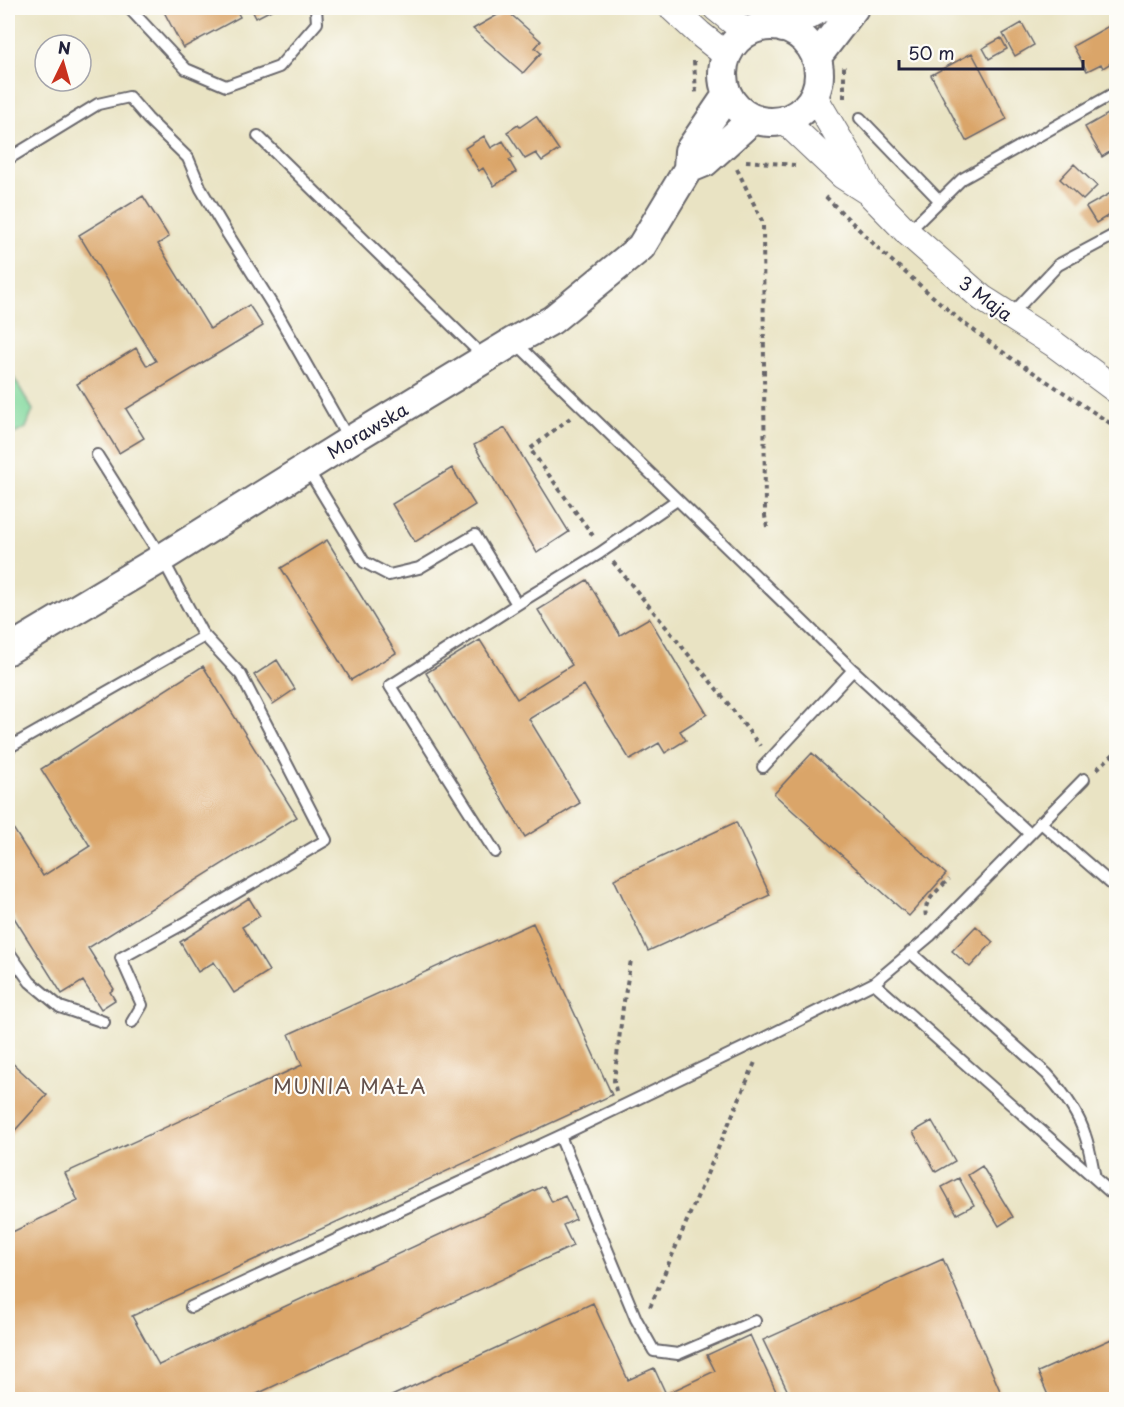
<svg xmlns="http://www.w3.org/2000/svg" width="1124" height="1407" viewBox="0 0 1124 1407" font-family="'Playpen Sans',sans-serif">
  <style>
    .green { fill: #80d89c; stroke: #517d6c; stroke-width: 1.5 }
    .building { fill: #daa569 }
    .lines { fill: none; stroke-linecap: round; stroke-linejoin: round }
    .service-casing { stroke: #68666b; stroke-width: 14 }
    .tertiary-casing { stroke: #68666b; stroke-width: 28 }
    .secondary-casing { stroke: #68666b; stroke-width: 32 }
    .path { stroke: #68666b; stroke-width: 4; stroke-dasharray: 4.5 4.5; stroke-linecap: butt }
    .service { stroke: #fff; stroke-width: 10 }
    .tertiary { stroke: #fff; stroke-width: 26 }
    .secondary { stroke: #fff; stroke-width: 28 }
    .labels { text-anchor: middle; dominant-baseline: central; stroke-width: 4.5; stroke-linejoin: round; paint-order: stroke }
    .street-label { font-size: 18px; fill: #22223b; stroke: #fdfcf7 }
    .neighbourhood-label { font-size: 20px; letter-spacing: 1.5px; fill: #62504b; stroke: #fdfcf7 }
  </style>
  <rect width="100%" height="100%" fill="#fdfcf7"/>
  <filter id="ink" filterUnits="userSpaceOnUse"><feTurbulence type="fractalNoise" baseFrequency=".0167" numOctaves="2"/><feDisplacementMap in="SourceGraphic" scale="12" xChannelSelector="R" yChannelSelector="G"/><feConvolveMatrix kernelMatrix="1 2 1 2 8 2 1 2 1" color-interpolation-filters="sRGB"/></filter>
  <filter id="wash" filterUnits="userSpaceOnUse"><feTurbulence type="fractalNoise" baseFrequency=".008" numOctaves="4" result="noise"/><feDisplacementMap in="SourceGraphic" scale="24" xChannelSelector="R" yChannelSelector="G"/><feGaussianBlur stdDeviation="1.35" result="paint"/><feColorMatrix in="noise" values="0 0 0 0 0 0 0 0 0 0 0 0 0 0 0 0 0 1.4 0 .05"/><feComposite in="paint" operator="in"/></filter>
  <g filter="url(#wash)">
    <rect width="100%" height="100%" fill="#e9e3c3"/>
    <!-- green -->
    <path class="green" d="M8 368 33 410 26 428 8 437Z"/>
    <g id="blocks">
      <!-- building -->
      <path class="building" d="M162 8H235L240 17 183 48Z
        M251 8H275L256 18Z
        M506 10 541 41 535 48 541 53 523 73 473 29Z
        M1116 22V55L1115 56 1116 60 1103 68 1101 64 1087 71 1073 46Z
        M1022 23 1034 45 1015 56 1003 34Z
        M1001 38 1007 49 989 59 983 48Z
        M972 53 1007 119 966 141 931 75Z
        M1115 110 1116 113V148L1102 157 1085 127Z
        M536 116 559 150 542 161 536 153 525 159 507 132 518 125 520 127Z
        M484 136 491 148 503 141 513 158 509 160 516 172 494 186 483 168 479 171 465 148Z
        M1074 164 1097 186 1083 200 1060 179Z
        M1116 190V211L1096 223 1086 207Z
        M143 196 169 237 158 244 210 329 249 305 263 326 126 409 144 438 119 453 77 384 136 348 147 366 156 361 79 235Z
        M505 428 569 532 537 553 474 445Z
        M452 468 475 505 415 542 392 504Z
        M327 540 396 653 351 680 281 568Z
        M587 580 620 635 649 618 707 714 680 731 686 740 665 753 659 743 630 760 584 685 529 719 580 803 525 837 426 673 480 640 517 699 572 665 538 610Z
        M277 660 295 689 273 704 254 675Z
        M203 666 297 817 88 948 114 989 110 992 115 1000 101 1009 83 981 62 994 8 908V820L43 876 90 846 41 769Z
        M812 753 946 874 909 916 774 794Z
        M736 822 770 895 648 951 614 879Z
        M249 898 260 916 242 927 269 971 234 993 214 962 198 972 180 942Z
        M533 923 612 1095 132 1316 159 1365 544 1186 552 1202 565 1196 576 1219 563 1225 573 1246 244 1400H8V1234L78 1201 65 1173 302 1065 289 1034Z
        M976 926 993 942 970 967 952 951Z
        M8 1059 47 1095 8 1138Z
        M932 1121 955 1161 936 1172 913 1132Z
        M982 1166 1013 1217 999 1226 968 1175Z
        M959 1178 974 1205 957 1214 942 1187Z
        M943 1259 1004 1400H792L763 1340Z
        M593 1303 628 1380 654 1368 666 1394 715 1371 707 1355 750 1335 780 1400H383Z
        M1116 1337V1400H1050L1038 1372Z"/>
    </g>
  </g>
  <g filter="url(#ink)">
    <use href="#blocks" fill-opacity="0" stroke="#68666b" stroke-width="1.5"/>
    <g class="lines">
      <!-- service casing -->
      <g class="service-casing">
        <path id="service" d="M129 8 186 69 226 86 279 67 317 23 316 8
          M860 118 940 201
          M258 136 485 358
          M8 159 98 104 129 97 148 119 188 158 201 189 227 233 273 306 349 440
          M908 232 962 179 1116 92
          M1010 316 1058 265 1116 234
          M516 343 853 670 1030 834
          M97 455 162 558 202 633 241 675 326 840 183 924 121 958 142 1005 132 1022
          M307 468 364 562 389 575 419 568 475 535 517 604
          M8 748 205 636
          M763 767 853 670
          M1040 822 1116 888
          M495 852 390 686 527 598 600 553 677 500
          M8 951 30 982 60 1007 104 1022
          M910 952 1047 1074C1063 1092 1078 1112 1085 1135 1090 1149 1092 1164 1095 1178
          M874 983 1116 1197
          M560 1136 636 1319 654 1351 678 1354 755 1321
          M191 1307 560 1136 762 1039 874 983 930 936 1084 779"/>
      </g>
      <!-- tertiary casing -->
      <g class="tertiary-casing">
        <path id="tertiary" d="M672 8 700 34 726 55
          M716 8 746 32
          M815 94 818 103 854 164 867 191
          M784 120 843 176 868 192 908 233 982 298 1054 344 1116 390"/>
      </g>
      <!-- secondary casing -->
      <g class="secondary-casing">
        <path id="secondary" d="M723 74a48 48 0 1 1 96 0a48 48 0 1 1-96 0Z
          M783 28 794 23 821 8
          M816 58 854 8
          M688 169 705 162 746 125 754 120
          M8 650 162 558 349 441 514 341 552 320 641 247 688 169 689 151 727 95"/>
      </g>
      <!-- path -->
      <path class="path" d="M694 61 696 93
        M844 98V66
        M746 161 795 165
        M737 169 763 223 765 516 767 527
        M826 197 884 254 961 321 1007 355 1116 427
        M570 418 530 449 594 537
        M613 562 723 697 760 746
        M1097 769 1116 752
        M926 916C922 901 940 889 949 879
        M616 1091 614 1081 623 1007 631 960
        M1111 1212 1112 1219 1116 1224
        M650 1307 756 1060"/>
      <!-- service -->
      <use href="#service" class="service"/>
      <!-- tertiary -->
      <use href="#tertiary" class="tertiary"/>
      <!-- secondary -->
      <use href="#secondary" class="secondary"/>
    </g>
  </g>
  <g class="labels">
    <!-- street labels -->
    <g class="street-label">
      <text transform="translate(986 298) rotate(37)">3 Maja</text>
      <text transform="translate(367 430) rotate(-31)">Morawska</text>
    </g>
    <!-- neighbourhood labels -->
    <g class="neighbourhood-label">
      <text x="350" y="1086">MUNIA MAŁA</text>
    </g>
  </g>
  <!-- margin -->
  <rect width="1124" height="1407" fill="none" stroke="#fdfcf7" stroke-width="30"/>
  <!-- north arrow -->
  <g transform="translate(63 63) rotate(5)"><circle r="28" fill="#fdfcf7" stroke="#a5a5ac" stroke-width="1.5"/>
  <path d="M0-4.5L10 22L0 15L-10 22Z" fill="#c8321e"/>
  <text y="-9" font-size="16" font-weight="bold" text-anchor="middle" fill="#22223b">N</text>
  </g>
  <!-- scale -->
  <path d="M899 60v9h184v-9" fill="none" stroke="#22223b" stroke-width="3"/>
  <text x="908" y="60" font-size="18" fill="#22223b" stroke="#fdfcf7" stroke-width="4.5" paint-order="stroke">50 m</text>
</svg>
